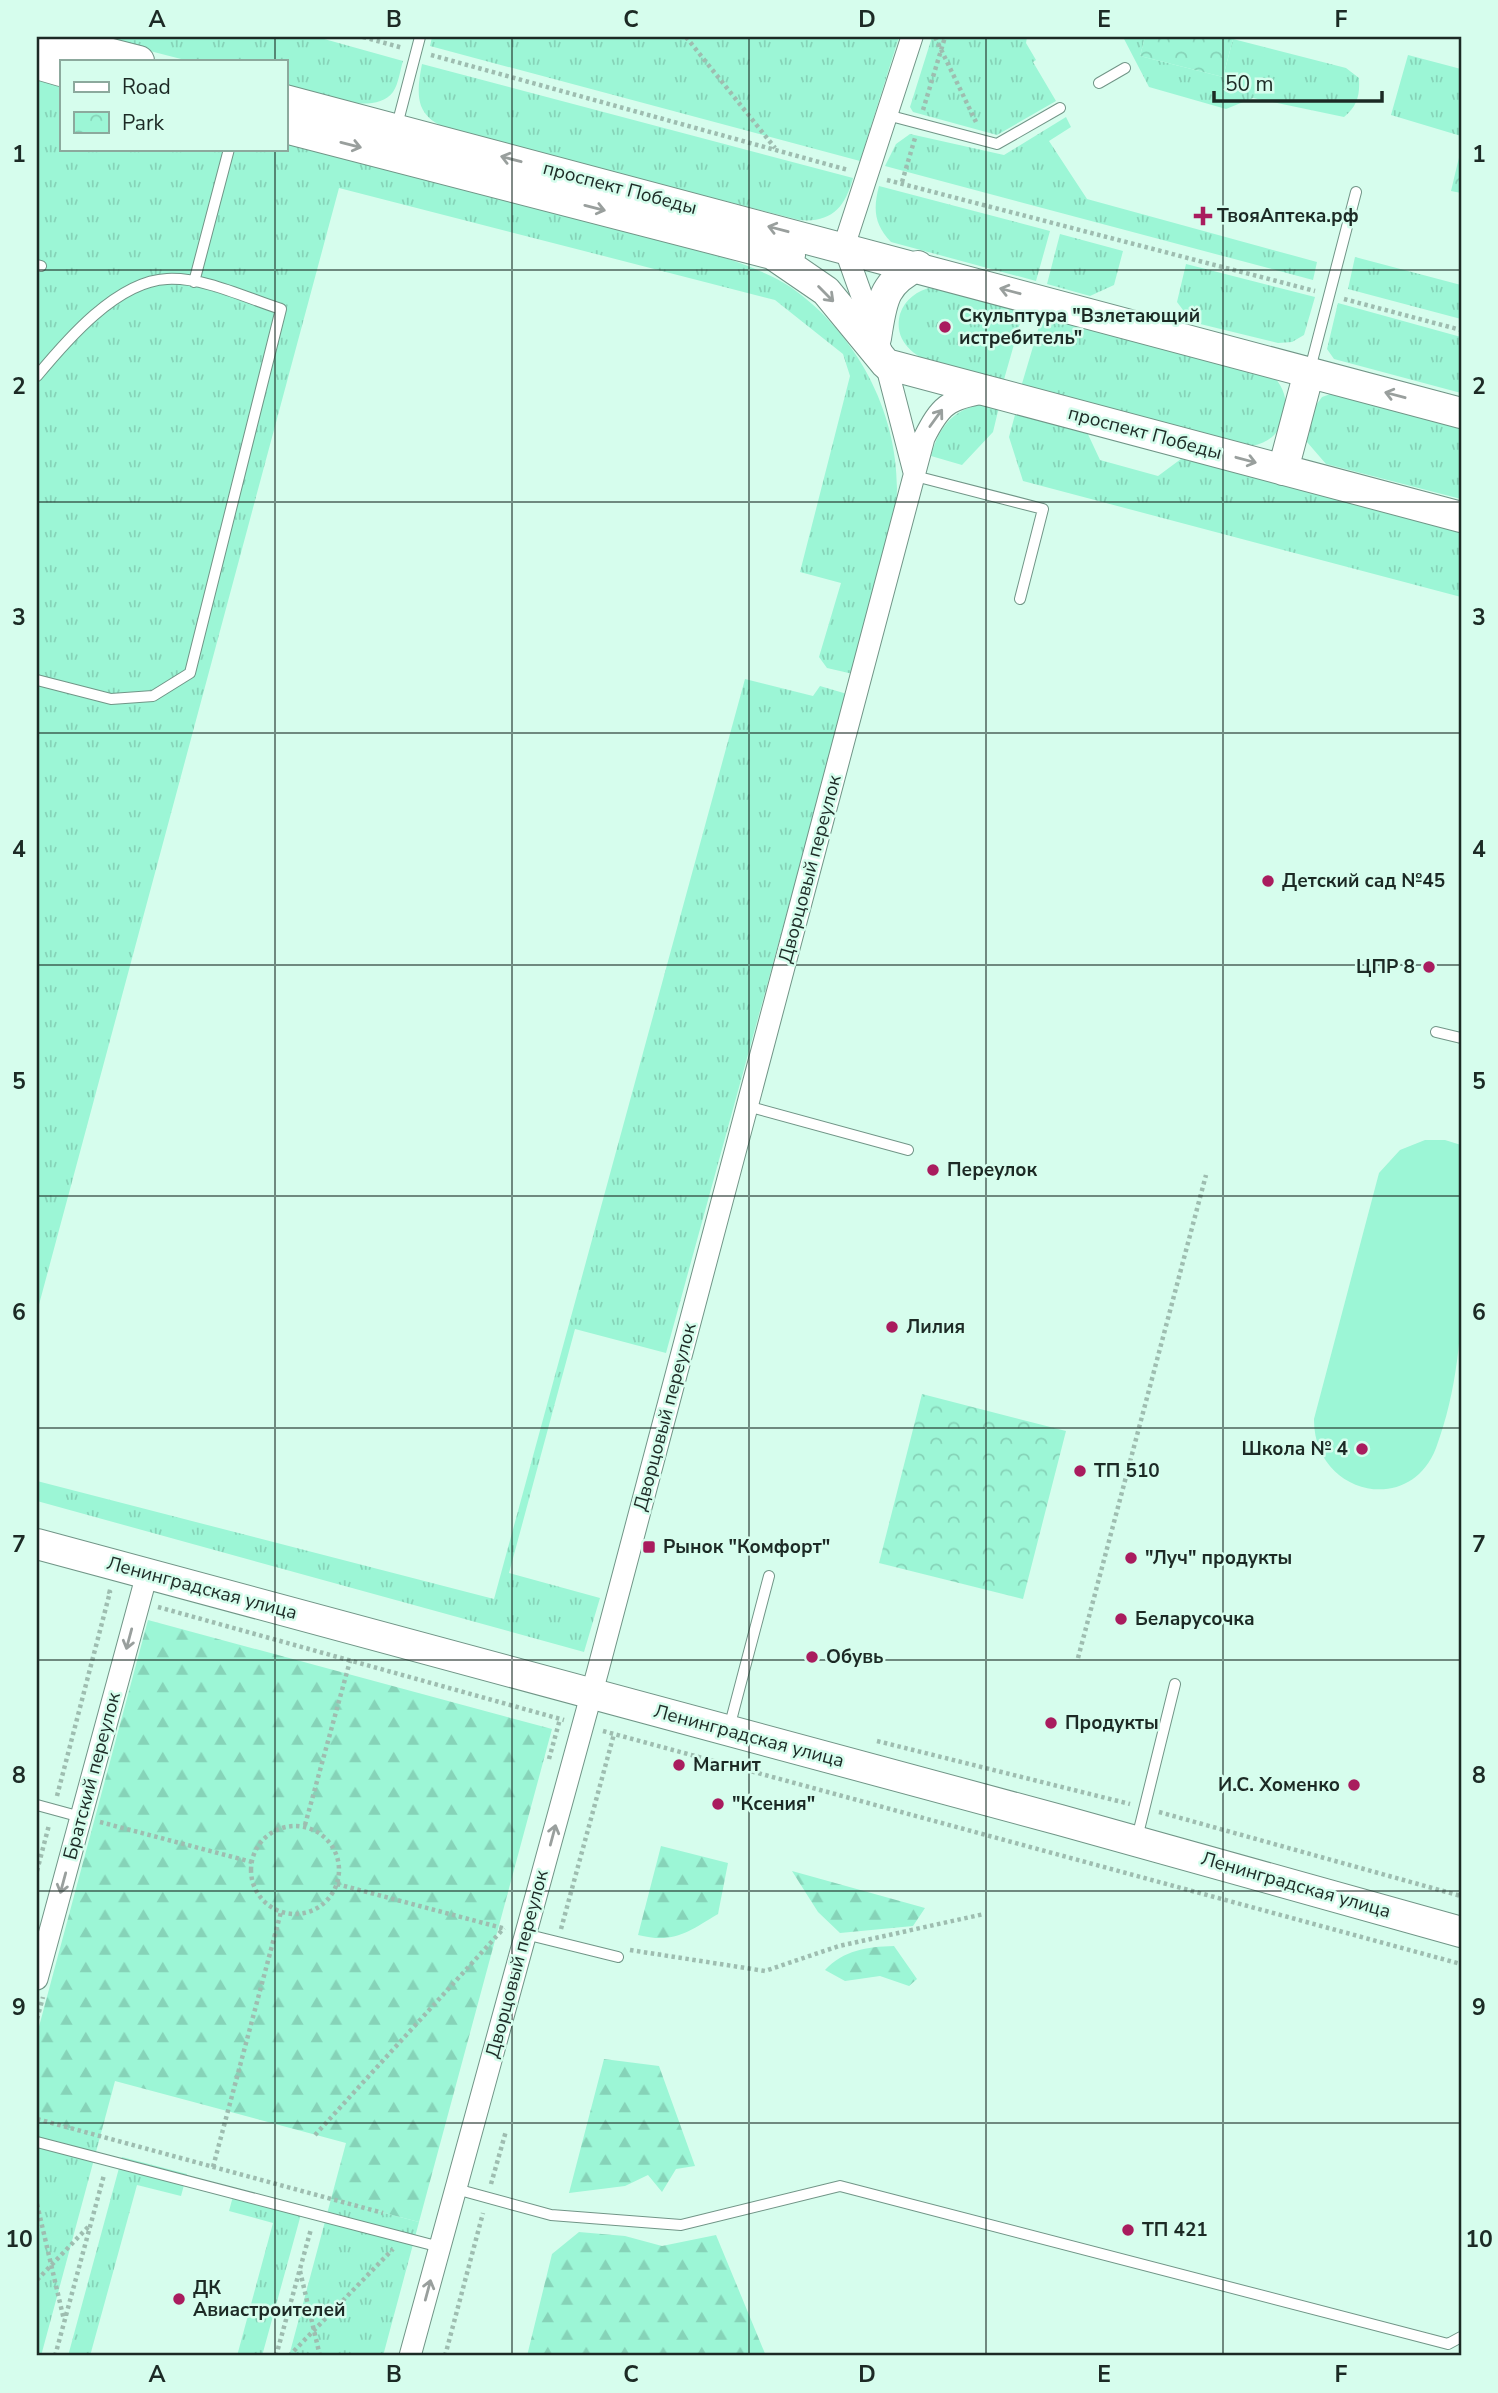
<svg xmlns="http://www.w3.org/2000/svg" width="1498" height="2393" viewBox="0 0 1498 2393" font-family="'Nunito Sans',sans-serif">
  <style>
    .grass { fill: url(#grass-tufts) }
    .forest { fill: url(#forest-firs) }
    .park { fill: url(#park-crowns) }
    .pitch { fill: #9cf6d6 }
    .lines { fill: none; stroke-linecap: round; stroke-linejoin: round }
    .lane-casing { stroke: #719587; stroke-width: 12 }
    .street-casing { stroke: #719587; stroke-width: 23 }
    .secondary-casing { stroke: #719587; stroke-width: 32 }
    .path { stroke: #9ebdb0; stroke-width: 4.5; stroke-dasharray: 3.5 3.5; stroke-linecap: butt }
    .lane { stroke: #fff; stroke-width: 10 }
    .street { stroke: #fff; stroke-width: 21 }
    .secondary { stroke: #fff; stroke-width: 30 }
    .oneway { stroke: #999f9d }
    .grid { fill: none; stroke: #1c2a25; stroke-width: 2; stroke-opacity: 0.55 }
    .poi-dot { fill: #a91c5e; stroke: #d6fded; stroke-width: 2.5 }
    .labels { text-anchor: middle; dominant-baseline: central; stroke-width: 5; stroke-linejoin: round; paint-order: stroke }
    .street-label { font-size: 19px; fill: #1c2a25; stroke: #d6fded }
    .poi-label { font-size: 19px; font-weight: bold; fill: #1c2a25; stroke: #d6fded; text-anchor: start }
    .neatline { fill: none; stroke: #1c2a25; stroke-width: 2.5 }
    .grid-label { font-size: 23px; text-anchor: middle; font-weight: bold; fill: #1c2a25 }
  </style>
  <defs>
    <pattern id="grass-tufts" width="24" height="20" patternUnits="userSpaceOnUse" patternTransform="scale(1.75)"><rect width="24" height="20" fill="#9cf6d6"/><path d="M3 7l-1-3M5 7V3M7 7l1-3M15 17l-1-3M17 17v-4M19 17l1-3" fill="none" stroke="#86d3b8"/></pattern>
    <pattern id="forest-firs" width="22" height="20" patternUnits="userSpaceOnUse" patternTransform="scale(1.75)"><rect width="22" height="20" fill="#9cf6d6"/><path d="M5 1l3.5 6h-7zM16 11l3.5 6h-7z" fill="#86d3b8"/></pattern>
    <pattern id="park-crowns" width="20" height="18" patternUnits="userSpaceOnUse" patternTransform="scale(1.75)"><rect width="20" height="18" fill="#9cf6d6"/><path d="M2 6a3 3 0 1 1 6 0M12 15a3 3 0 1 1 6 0" fill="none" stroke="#86d3b8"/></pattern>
  </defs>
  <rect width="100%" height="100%" fill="#d6fded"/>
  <!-- grass -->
  <path class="grass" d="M95 37H317L403 61C400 70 399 83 393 92 373 118 313 93 285 86V61H189Z
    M432 37H899L860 161 430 46Z
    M932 37H1027L1026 43 1036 60 1033 62 1056 101 997 135 913 112 910 107Z
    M1123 37H1145L1140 56 1223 77 1233 39 1346 68 1359 78C1360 96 1357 106 1344 117L1253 98 1226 109 1149 87Z
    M1408 55 1461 69V136L1391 115Z
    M422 64 853 178C845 208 831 223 799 220L463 134C421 121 413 108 422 64Z
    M37 77 61 83V149H285V142L729 259C750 267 773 275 792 288 866 341 909 434 894 525 886 575 866 625 853 674L827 668 819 657 841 583 800 572 850 376 843 354 775 300 339 188 37 1312Z
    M1066 117 1071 127 1049 141 1087 199 1317 262 1313 280 885 166 896 144 910 134 1004 155Z
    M879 186 1050 231 1036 281 891 242C874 224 873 209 879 186Z
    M1060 234 1123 251 1114 285 1090 296 1047 284Z
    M1355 257 1461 285V319L1348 289Z
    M1186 264 1315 297 1304 335 1292 342 1278 343 1192 322 1177 302Z
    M932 287 1024 309 1003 383C970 374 887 365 900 314 905 299 917 291 932 287Z
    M1338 303 1461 337V393L1334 359 1327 349Z
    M1043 313 1271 374C1297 397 1288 440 1252 446L1021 387Z
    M1336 392 1461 421V499L1326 464 1307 442 1306 432 1314 408 1322 397Z
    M988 404 999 407 993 432 962 465 931 456C939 426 955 406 988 404Z
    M1016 411 1086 430 1100 460 1158 476 1185 456 1461 527V597L1023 481 1009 437Z
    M745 679 813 696 820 686 847 694 666 1353 575 1329 509 1573 600 1598 584 1652 37 1501V1481L494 1599Z
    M37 2119 100 2137 41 2356H37Z
    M122 2157 187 2174 181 2196 137 2185 90 2356H68Z
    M235 2189 303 2207 262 2356H237L273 2223 229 2211Z
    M331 2199 419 2222 383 2356H289Z"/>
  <!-- forest -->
  <path class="forest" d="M148 1620 552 1729 419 2222 331 2199 346 2143 115 2081 100 2137 37 2119V2034Z
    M661 1846 728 1863 718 1914C688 1932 674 1944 638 1935Z
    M792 1871 925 1908 913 1926 840 1933 818 1912Z
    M894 1946 917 1979 909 1986 880 1976 845 1981 825 1970C844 1950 866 1947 894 1946Z
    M604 2059 659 2066 695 2166 676 2169 662 2192 648 2175 625 2186 569 2193Z
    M579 2232 625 2236 662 2246 716 2235 766 2356H527L552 2254Z"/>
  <!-- park -->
  <path class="park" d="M1145 37H1225L1233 39 1223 77 1140 56Z
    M1461 149V193L1451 191Z
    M922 1394 1066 1431 1023 1599 879 1563Z"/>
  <!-- pitch -->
  <path class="pitch" d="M1425 1140H1445L1461 1145C1461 1246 1472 1352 1436 1448 1409 1518 1313 1493 1314 1419L1379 1173 1400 1150Z"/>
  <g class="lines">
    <!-- lane casing -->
    <g class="lane-casing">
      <path id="lane" d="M1099 83 1125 68
        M887 115 997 144 1060 108
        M396 129 420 37
        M37 265 41 266
        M194 282 229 149
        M1310 369 1356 192
        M37 376C66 341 117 281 167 279 204 277 246 298 281 309L190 673 153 696 111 699 37 680
        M915 476 1043 509 1020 599
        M1436 1032 1461 1038
        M747 1106 908 1150
        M729 1728 769 1576
        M37 1805 81 1817
        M1137 1838 1175 1684
        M525 1934 618 1957
        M37 2142 440 2247
        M456 2189 551 2215 681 2225 840 2186 1448 2344 1461 2337"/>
    </g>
    <!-- street casing -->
    <g class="street-casing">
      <path id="street" d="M912 37 844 246 886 364 914 472
        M37 1979 147 1574
        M410 2356 598 1670 924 438C940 406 948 399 984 393"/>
    </g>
    <!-- secondary casing -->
    <g class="secondary-casing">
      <path id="secondary" d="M45 37 139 61
        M37 64 61 71
        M285 100 1461 413
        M285 128 772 254 790 255
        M772 254 826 291 886 364 1461 517
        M876 338C882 302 882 283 918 266
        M1283 470 1309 372
        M37 1544 1060 1820 1461 1932"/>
    </g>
    <!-- path -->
    <path class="path" d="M363 37 403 48
      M686 37 775 148
      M935 37 976 122
      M431 55 848 170
      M923 110 945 37
      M887 180 1315 291
      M902 182 915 138
      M1344 299 1461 330
      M158 1607 564 1720
      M1078 1658 1206 1175
      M603 1731 1461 1964
      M877 1741 1130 1804
      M549 1759 560 1719
      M57 1796 110 1592 106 1591
      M1159 1812 1461 1896
      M100 1822 252 1862
      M305 1825 350 1661
      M251 1870a44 44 0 1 1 88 0a44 44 0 1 1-88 0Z
      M37 1871 49 1825
      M337 1884 506 1929
      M561 1929 614 1734
      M630 1950 765 1971 839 1946 984 1914
      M37 2019 43 1997
      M37 2119 383 2213
      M315 2135 504 1928
      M213 2167 281 1912
      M491 2184 506 2131
      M37 2204 64 2320
      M300 2271 320 2356
      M37 2280 90 2225
      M55 2356 104 2175
      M276 2356 311 2229
      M289 2356 393 2249
      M445 2356 483 2213"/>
    <!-- lane -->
    <use href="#lane" class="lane"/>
    <!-- street -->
    <use href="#street" class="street"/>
    <!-- secondary -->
    <use href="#secondary" class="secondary"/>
  </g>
  <!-- one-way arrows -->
  <defs><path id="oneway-shaft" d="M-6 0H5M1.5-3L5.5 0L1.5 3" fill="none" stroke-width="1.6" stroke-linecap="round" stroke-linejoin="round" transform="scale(1.75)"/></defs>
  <g class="oneway">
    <use href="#oneway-shaft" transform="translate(351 145) rotate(14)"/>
    <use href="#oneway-shaft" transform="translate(511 159) rotate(-165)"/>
    <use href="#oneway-shaft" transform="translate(595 208) rotate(14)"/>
    <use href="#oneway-shaft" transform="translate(778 229) rotate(-165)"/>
    <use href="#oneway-shaft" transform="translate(1010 291) rotate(-165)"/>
    <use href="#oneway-shaft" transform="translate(826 294) rotate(45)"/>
    <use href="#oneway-shaft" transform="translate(1395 395) rotate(-165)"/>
    <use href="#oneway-shaft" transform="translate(936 418) rotate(-54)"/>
    <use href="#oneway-shaft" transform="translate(1246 460) rotate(15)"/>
    <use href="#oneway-shaft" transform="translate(129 1639) rotate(105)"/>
    <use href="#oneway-shaft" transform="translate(553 1835) rotate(-75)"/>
    <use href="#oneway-shaft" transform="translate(63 1883) rotate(105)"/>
    <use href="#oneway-shaft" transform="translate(428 2290) rotate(-75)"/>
  </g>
  <!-- grid -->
  <path class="grid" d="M275 37V61M512 37V2356M749 37V2356M986 37V2356M1223 37V2356M275 149V2356M37 270H1461M37 502H1461M37 733H1461M37 965H1461M37 1196H1461M37 1428H1461M37 1660H1461M37 1891H1461M37 2123H1461"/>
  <!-- markers -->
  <g class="poi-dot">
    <path d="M1199.5 205.5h7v7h7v7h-7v7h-7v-7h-7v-7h7z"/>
    <circle cx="945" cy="327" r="7"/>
    <circle cx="1268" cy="881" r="7"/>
    <circle cx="1429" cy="967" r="7"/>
    <circle cx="933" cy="1170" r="7"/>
    <circle cx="892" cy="1327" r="7"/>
    <circle cx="1362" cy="1449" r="7"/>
    <circle cx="1080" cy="1471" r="7"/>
    <rect x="642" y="1540" width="14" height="14" rx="3.5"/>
    <circle cx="1131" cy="1558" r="7"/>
    <circle cx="1121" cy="1619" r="7"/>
    <circle cx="812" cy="1657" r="7"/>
    <circle cx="1051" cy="1723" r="7"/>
    <circle cx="679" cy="1765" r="7"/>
    <circle cx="1354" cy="1785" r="7"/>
    <circle cx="718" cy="1804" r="7"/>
    <circle cx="1128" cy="2230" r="7"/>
    <circle cx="179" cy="2299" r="7"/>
  </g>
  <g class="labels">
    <!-- street labels -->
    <g class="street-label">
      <text transform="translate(620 188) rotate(15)">проспект Победы</text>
      <text transform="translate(1145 433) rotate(15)">проспект Победы</text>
      <text transform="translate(810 869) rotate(-75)">Дворцовый переулок</text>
      <text transform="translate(665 1417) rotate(-75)">Дворцовый переулок</text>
      <text transform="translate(202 1588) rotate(15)">Ленинградская улица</text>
      <text transform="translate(749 1736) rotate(15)">Ленинградская улица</text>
      <text transform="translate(92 1776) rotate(-75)">Братский переулок</text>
      <text transform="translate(1296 1885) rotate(16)">Ленинградская улица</text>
      <text transform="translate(517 1964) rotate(-75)">Дворцовый переулок</text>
    </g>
    <!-- poi labels -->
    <g class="poi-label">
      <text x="1217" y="216">ТвояАптека.рф</text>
      <text x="959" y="316">Скульптура "Взлетающий<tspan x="959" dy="22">истребитель"</tspan></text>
      <text x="1282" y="881">Детский сад №45</text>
      <text x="1415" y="967" text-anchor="end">ЦПР 8</text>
      <text x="947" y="1170">Переулок</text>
      <text x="906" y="1327">Лилия</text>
      <text x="1348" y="1449" text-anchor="end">Школа № 4</text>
      <text x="1094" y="1471">ТП 510</text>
      <text x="663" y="1547">Рынок "Комфорт"</text>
      <text x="1145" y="1558">"Луч" продукты</text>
      <text x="1135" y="1619">Беларусочка</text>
      <text x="826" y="1657">Обувь</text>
      <text x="1065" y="1723">Продукты</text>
      <text x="693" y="1765">Магнит</text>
      <text x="1340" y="1785" text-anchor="end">И.С. Хоменко</text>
      <text x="732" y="1804">"Ксения"</text>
      <text x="1142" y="2230">ТП 421</text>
      <text x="193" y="2288">ДК<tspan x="193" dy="22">Авиастроителей</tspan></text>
    </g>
  </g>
  <!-- border -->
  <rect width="1498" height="2393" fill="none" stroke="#d6fded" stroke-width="77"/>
  <!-- legend -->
  <rect x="60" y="60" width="228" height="91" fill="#d6fded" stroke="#8ca99d" stroke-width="2"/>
  <rect x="74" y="82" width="35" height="10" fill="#ffffff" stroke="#8ca99d" stroke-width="2"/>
  <text x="122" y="94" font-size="21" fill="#1c2a25">Road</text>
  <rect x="74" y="112" width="35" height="21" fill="url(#park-crowns)" stroke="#8ca99d" stroke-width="2"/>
  <text x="122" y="130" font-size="21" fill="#1c2a25">Park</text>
  <!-- scale -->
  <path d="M1214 91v10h168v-10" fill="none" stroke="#1c2a25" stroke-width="3.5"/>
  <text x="1225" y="91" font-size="21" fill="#1c2a25" stroke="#d6fded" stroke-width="5" paint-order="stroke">50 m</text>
  <rect x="38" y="38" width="1422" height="2316" class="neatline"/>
  <g class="grid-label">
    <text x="157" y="27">A</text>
    <text x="394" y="27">B</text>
    <text x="631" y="27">C</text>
    <text x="867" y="27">D</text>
    <text x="1104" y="27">E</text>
    <text x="1341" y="27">F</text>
    <text x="19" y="162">1</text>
    <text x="1479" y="162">1</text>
    <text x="19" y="394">2</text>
    <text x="1479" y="394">2</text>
    <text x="19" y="625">3</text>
    <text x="1479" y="625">3</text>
    <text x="19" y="857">4</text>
    <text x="1479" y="857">4</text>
    <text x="19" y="1089">5</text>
    <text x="1479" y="1089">5</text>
    <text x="19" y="1320">6</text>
    <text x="1479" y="1320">6</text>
    <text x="19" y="1552">7</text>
    <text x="1479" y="1552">7</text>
    <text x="19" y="1783">8</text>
    <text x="1479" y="1783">8</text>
    <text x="19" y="2015">9</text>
    <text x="1479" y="2015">9</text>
    <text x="19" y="2247">10</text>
    <text x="1479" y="2247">10</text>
    <text x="157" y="2382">A</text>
    <text x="394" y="2382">B</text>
    <text x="631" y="2382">C</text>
    <text x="867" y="2382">D</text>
    <text x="1104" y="2382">E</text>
    <text x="1341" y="2382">F</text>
  </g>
</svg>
